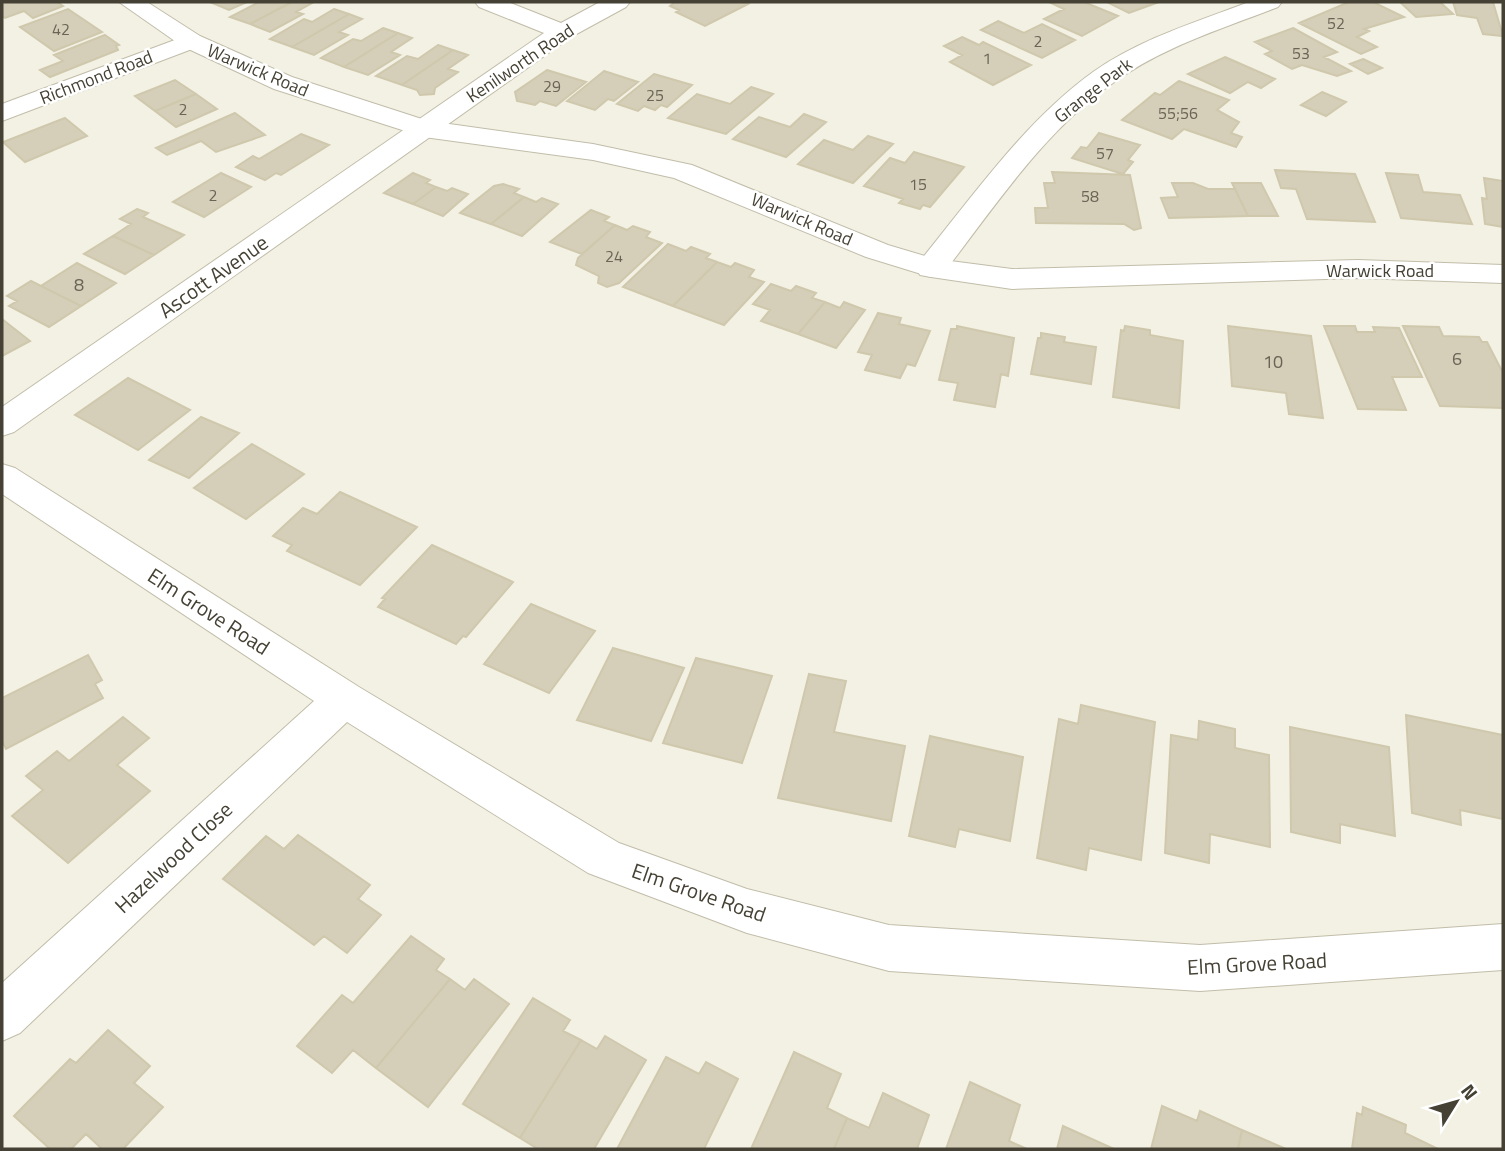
<svg xmlns="http://www.w3.org/2000/svg" width="1505" height="1151" viewBox="0 0 1505 1151" font-family="'Titillium Web',sans-serif">
  <style>
    .building { fill: #d5cfb9; stroke: #cfc8ac; stroke-width: 2 }
    .lines { fill: none; stroke-linecap: round; stroke-linejoin: round }
    .minor-casing { stroke: #c1bda9; stroke-width: 2 }
    .tertiary-casing { stroke: #c1bda9; stroke-width: 2 }
    .minor { fill: #fff; fill-rule: evenodd }
    .tertiary { fill: #fff; fill-rule: evenodd }
    .labels { text-anchor: middle; dominant-baseline: central; stroke-width: 5; stroke-linejoin: round; paint-order: stroke }
    .far-number-label { font-size: 16px; fill: #696455 }
    .far-street-label { font-size: 18px; fill: #454134; stroke: #fff }
    .number-label { font-size: 18px; fill: #696455 }
    .street-label { font-size: 21px; fill: #454134; stroke: #fff }
  </style>
  <rect width="100%" height="100%" fill="#f3f1e4"/>
  <!-- building -->
  <path class="building" d="M2 2H57L63 6 33 18 24 11 5 18 2 16Z
    M210 2H247L229 10Z
    M259 2H292L250 24 230 17Z
    M292 2H314L296 12 303 14 270 32 250 24Z
    M675 2H740L748 4 705 26 676 12 679 10 670 6Z
    M1049 2H1084L1118 16 1082 36 1044 19 1064 9Z
    M1107 2H1159L1129 13Z
    M1349 2H1373L1404 17 1364 29 1369 31 1357 37 1377 47 1361 54 1299 23Z
    M1400 2H1440L1453 14 1416 17Z
    M1453 2H1493L1503 36 1483 34 1477 18 1457 15Z
    M68 9 102 32 54 51 20 27Z
    M334 9 349 14 292 47 270 39 304 19 312 22Z
    M349 14 362 19 339 32 348 35 314 55 292 47Z
    M998 21 1024 33 1042 24 1075 40 1042 58 981 30Z
    M383 28 398 33 344 67 321 58 353 39 361 41Z
    M1293 28 1337 52 1324 57 1351 71 1337 76 1302 65 1292 69 1265 54 1272 51 1255 42Z
    M398 33 412 38 391 52 400 55 368 75 344 67Z
    M105 35 119 45 116 46 118 50 50 77 40 70 63 61 54 55Z
    M962 37 979 45 983 42 1031 65 993 85 950 62 962 55 944 46Z
    M438 45 453 50 402 85 376 76 407 56 418 59Z
    M453 50 468 55 448 69 458 72 435 88 434 94 420 95 417 90 402 85Z
    M1225 57 1275 79 1261 88 1248 82 1230 93 1188 74Z
    M1363 59 1382 68 1368 74 1350 64Z
    M547 70 586 82 556 106 540 101 535 105 517 101 515 92Z
    M604 71 638 82 614 101 608 99 595 110 567 101Z
    M654 74 692 85 667 107 661 105 655 110 644 106 638 111 617 104Z
    M175 80 196 94 155 111 135 96Z
    M1179 81 1229 100 1217 110 1239 122 1231 133 1242 137 1236 147 1184 129 1172 139 1122 120 1155 93 1160 95Z
    M751 87 773 94 726 134 668 118 697 94 730 104Z
    M1322 92 1346 102 1326 116 1301 105Z
    M196 94 217 109 176 127 155 111Z
    M235 113 265 135 216 152 201 141 167 155 156 148Z
    M804 114 826 122 786 157 733 139 759 117 790 127Z
    M65 118 87 136 25 162 3 142Z
    M1099 133 1140 145 1128 160 1133 162 1123 174 1072 158 1081 147 1087 148Z
    M301 134 329 145 281 175 276 173 265 180 236 167 253 156 259 159Z
    M868 136 893 144 853 183 798 164 824 140 853 150Z
    M914 152 964 167 930 207 923 205 920 209 899 203 903 199 864 186 890 158 905 163Z
    M1275 170 1355 174 1375 222 1307 219 1296 189 1281 188Z
    M1052 172 1130 175 1141 228 1134 230 1124 224 1036 223 1035 208H1048L1044 183H1055Z
    M221 173 251 187 204 217 173 202Z
    M413 173 430 180 426 183 436 187 413 204 384 193Z
    M1386 173 1418 175 1423 192 1460 195 1472 224 1401 218Z
    M1484 178 1503 181V227L1485 224 1482 198 1487 199Z
    M1172 183H1193L1208 189H1235L1248 216 1169 218 1161 198 1178 197Z
    M1232 183H1261L1278 216H1248Z
    M503 184 519 189 514 193 524 197 491 224 460 213 494 186Z
    M436 187 447 191 452 188 468 194 443 216 413 204Z
    M524 197 536 202 542 198 558 204 522 236 491 224Z
    M137 209 148 213 143 217 184 235 154 255 113 236 131 224 120 219Z
    M591 210 609 217 604 221 615 225 582 254 550 242Z
    M615 225 627 230 633 226 650 232 646 237 662 243 619 283 607 287 598 283 599 276 576 265 578 258Z
    M113 236 154 255 125 274 84 254Z
    M668 244 686 251 691 247 710 254 706 258 717 262 673 306 623 287Z
    M717 262 731 267 735 263 754 270 749 277 764 282 724 325 673 306Z
    M77 263 116 283 81 306 41 286Z
    M31 281 81 306 49 327 9 306 17 301 7 296Z
    M771 284 791 291 796 286 816 293 812 298 825 302 798 334 761 321 770 310 753 304Z
    M825 302 840 308 844 302 865 310 836 348 798 334Z
    M878 313 901 318 899 324 930 331 915 366 907 364 900 378 865 370 872 355 858 352Z
    M2 319 30 341 2 356Z
    M957 326 1014 338 1008 376 1001 374 995 407 954 400 958 383 939 380 951 329H957Z
    M1125 326 1150 330V335L1183 341 1179 408 1113 397 1121 330 1124 331Z
    M1228 326 1311 336 1323 418 1289 414 1286 393 1232 386Z
    M1324 326H1355L1357 332H1375L1373 327 1399 328 1422 377H1392L1406 410 1358 409Z
    M1403 326 1439 327 1443 336 1479 337 1482 342H1487L1503 373V408L1440 406Z
    M1041 333 1065 337 1064 342 1096 347 1091 384 1031 374 1038 338H1041Z
    M128 378 190 410 138 450 75 415Z
    M201 417 239 433 189 478 149 460Z
    M252 444 304 474 246 519 194 488Z
    M340 492 417 527 360 585 287 551 292 545 273 536 303 508 317 514Z
    M432 545 513 582 466 637 463 636 456 644 378 607 385 599 382 598Z
    M531 604 595 631 549 693 484 664Z
    M613 648 684 668 651 741 577 720Z
    M88 655 102 680 95 684 103 698 6 749 2 741V698Z
    M696 658 772 676 742 763 663 743Z
    M809 674 846 681 834 732 905 746 891 821 778 798Z
    M1081 705 1155 722 1141 860 1089 848 1086 870 1037 858 1059 719 1078 724Z
    M1406 715 1503 735V819L1460 810 1461 825 1412 813Z
    M123 717 149 738 117 765 150 791 68 863 12 816 43 790 26 776 57 751 69 761Z
    M1199 721 1235 729V748L1269 755 1270 847 1210 834 1209 863 1165 853 1171 735 1198 740Z
    M1290 727 1389 747 1395 836 1340 824V843L1291 832Z
    M930 736 1023 757 1010 841 959 829 955 847 909 836Z
    M298 835 370 885 358 899 381 915 347 953 324 936 314 945 223 879 266 836 284 849Z
    M411 936 444 959 436 970 450 979 376 1068 353 1050 332 1073 297 1046 342 995 353 1003Z
    M450 979 465 990 474 979 509 1004 428 1107 376 1068Z
    M533 998 570 1020 563 1031 581 1040 520 1138 463 1104Z
    M108 1030 150 1066 134 1083 163 1107 123 1149H102L86 1134 71 1149H50L14 1116 70 1059 76 1063Z
    M605 1036 646 1060 594 1149H538L520 1138 581 1040 597 1049Z
    M794 1052 841 1074 827 1108 847 1118 834 1149H751Z
    M666 1057 699 1074 706 1062 738 1079 704 1149H617Z
    M970 1082 1020 1105 1009 1141 1027 1149H946Z
    M883 1093 929 1115 917 1149H834L847 1118 869 1128Z
    M1162 1106 1197 1121 1200 1111 1242 1130 1238 1149H1151Z
    M1363 1107 1406 1125 1405 1133 1438 1149H1352L1357 1113 1362 1115Z
    M1063 1126 1114 1149H1057Z
    M1242 1130 1286 1149H1238Z"/>
  <g class="lines">
    <!-- minor casing -->
    <g class="minor-casing">
      <path id="minor" d="M475 2H508L561 23 600 2H630L626 7 571 37 14 432 2 436V407L544 33 479 7Z
        M1249 2H1282L1278 7C1222 29 1162 47 1113 83 1043 132 994 208 942 275L931 277 920 275 916 268 920 261C973 196 1024 122 1093 72 1140 39 1196 22 1249 2Z
        M191 34 200 36 203 41 200 46 2 121V104Z
        M2 464 15 468 359 687 619 843 747 889 889 925 1200 945 1503 924V970L1200 991 889 971 747 933 588 873 347 722 20 1033 2 1041V983L314 701 2 494Z"/>
    </g>
    <!-- tertiary casing -->
    <g class="tertiary-casing">
      <path id="tertiary" d="M119 2H147L200 36 292 77 428 121 593 144 692 165 888 245 935 259 1012 269 1358 260 1503 265V283L1358 278 1012 289 931 277 866 257 674 178 593 160 424 137 274 89 182 46Z"/>
    </g>
    <!-- minor -->
    <use href="#minor" class="minor"/>
    <!-- tertiary -->
    <use href="#tertiary" class="tertiary"/>
  </g>
  <g class="labels">
    <!-- far-number labels -->
    <g class="far-number-label">
      <text x="1336" y="23">52</text>
      <text x="61" y="29">42</text>
      <text x="1038" y="41">2</text>
      <text x="1301" y="53">53</text>
      <text x="987" y="58">1</text>
      <text x="552" y="86">29</text>
      <text x="655" y="95">25</text>
      <text x="183" y="109">2</text>
      <text x="1178" y="113">55;56</text>
      <text x="1105" y="153">57</text>
      <text x="918" y="184">15</text>
      <text x="213" y="195">2</text>
      <text x="1090" y="196">58</text>
      <text x="614" y="256">24</text>
    </g>
    <!-- far-street labels -->
    <g class="far-street-label">
      <text transform="translate(520 63) rotate(-34)">Kenilworth Road</text>
      <text transform="translate(258 70) rotate(23)">Warwick Road</text>
      <text transform="translate(96 77) rotate(-21)">Richmond Road</text>
      <text transform="translate(1093 90) rotate(-38)">Grange Park</text>
      <text transform="translate(802 219) rotate(23)">Warwick Road</text>
      <text x="1380" y="270">Warwick Road</text>
    </g>
    <!-- number labels -->
    <g class="number-label">
      <text x="79" y="284">8</text>
      <text x="1457" y="358">6</text>
      <text x="1273" y="361">10</text>
    </g>
    <!-- street labels -->
    <g class="street-label">
      <text transform="translate(213 276) rotate(-35)">Ascott Avenue</text>
      <text transform="translate(209 611) rotate(33)">Elm Grove Road</text>
      <text transform="translate(173 857) rotate(-43)">Hazelwood Close</text>
      <text transform="translate(699 892) rotate(19)">Elm Grove Road</text>
      <text transform="translate(1257 963) rotate(-3)">Elm Grove Road</text>
    </g>
  </g>
  <!-- border -->
  <rect width="1505" height="1151" fill="none" stroke="#454134" stroke-width="7"/>
  <!-- north arrow -->
  <g transform="translate(1456 1102) rotate(53)" stroke="#ffffff" stroke-width="5" paint-order="stroke">
  <path d="M0-5L12 26L0 18L-12 26Z" fill="#454134"/>
  <text y="-10" font-size="19" font-weight="bold" text-anchor="middle" fill="#454134">N</text>
  </g>
</svg>
